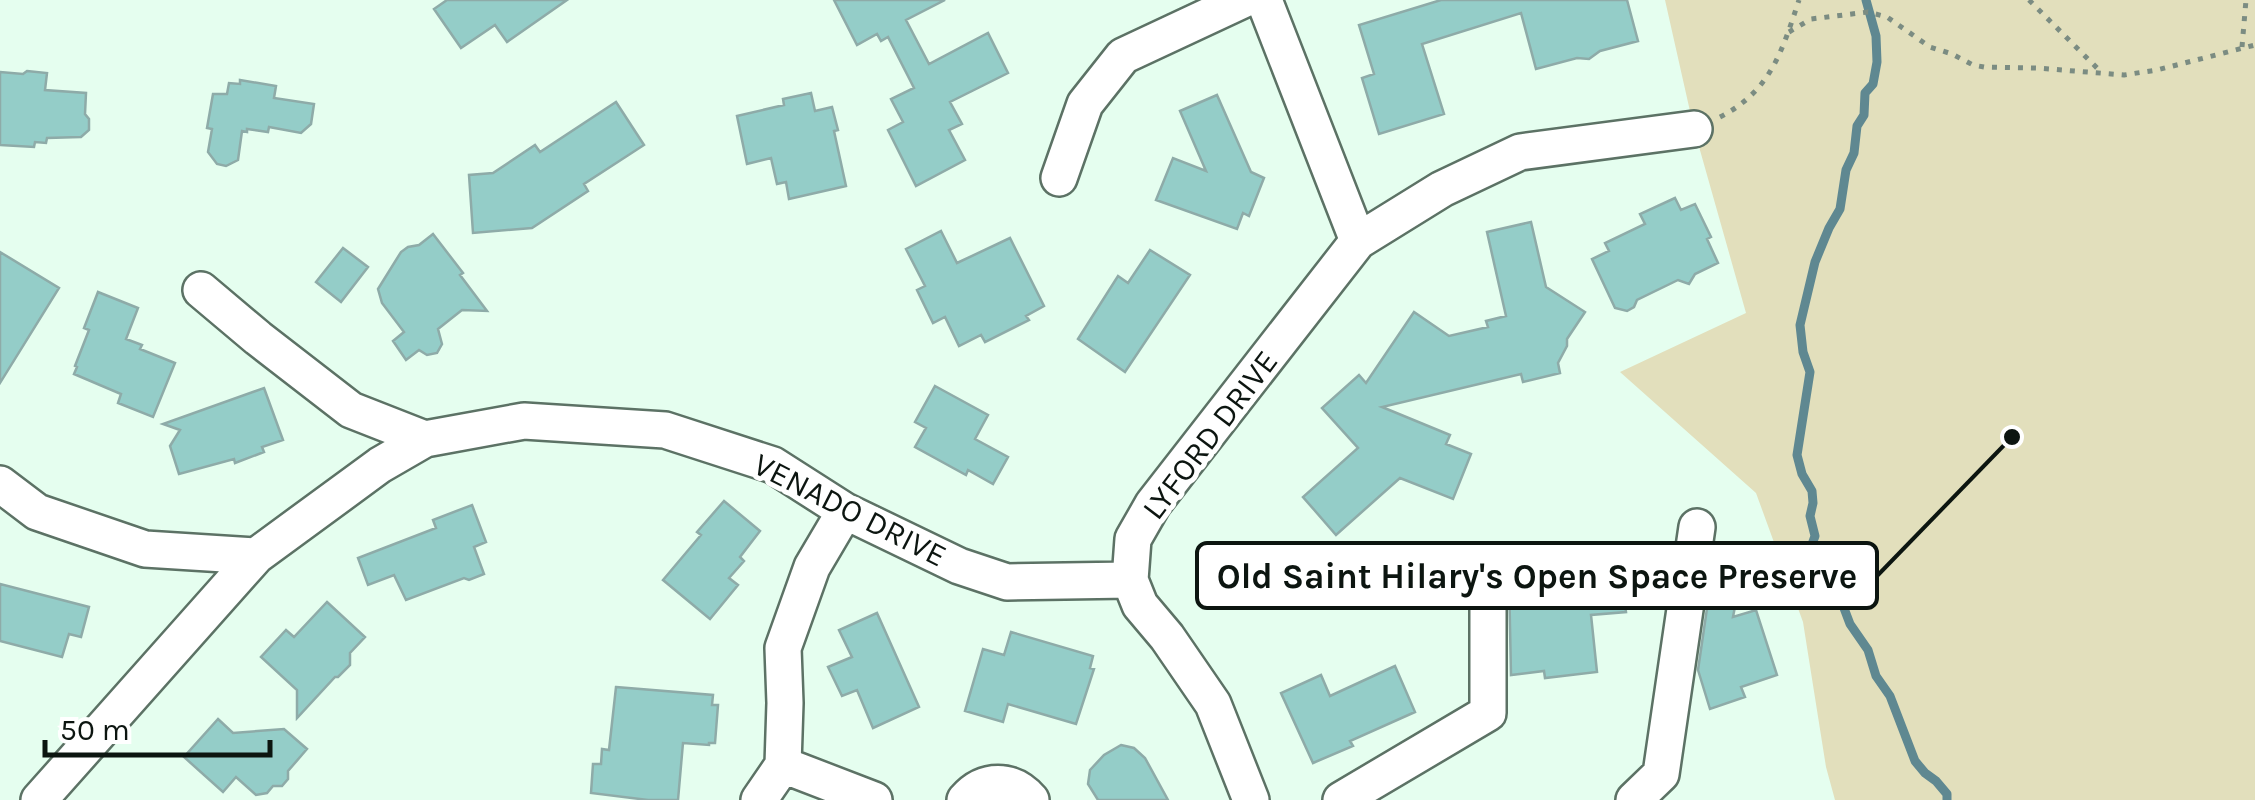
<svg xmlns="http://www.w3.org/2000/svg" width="2255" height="800" viewBox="0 0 2255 800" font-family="Karla,sans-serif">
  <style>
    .green { fill: #e2dfbc }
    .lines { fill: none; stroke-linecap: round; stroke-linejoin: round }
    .stream { stroke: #5f8891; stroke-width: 9 }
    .building { fill: #94cdc8; stroke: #8eaba8; stroke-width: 2.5 }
    .minor-casing { stroke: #5c7265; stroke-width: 40 }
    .path { stroke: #7b8c82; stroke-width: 5; stroke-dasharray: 5 8; stroke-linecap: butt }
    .minor { stroke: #fff; stroke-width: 35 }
    .labels { text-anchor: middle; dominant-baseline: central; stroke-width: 10; stroke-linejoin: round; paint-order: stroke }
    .street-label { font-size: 32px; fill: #0c1510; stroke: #fff }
    .leader { fill: none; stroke: #0c1510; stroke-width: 4 }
    .callout-dot { fill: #0c1510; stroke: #fff; stroke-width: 4 }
    .callout { fill: #fff; stroke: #0c1510; stroke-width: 4 }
    .callout-label { font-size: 35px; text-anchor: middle; font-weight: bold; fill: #0c1510 }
  </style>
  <rect width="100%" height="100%" fill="#e5feef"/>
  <!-- green -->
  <path class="green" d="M1665 0H2255V800H1835L1826 767 1803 622 1756 493 1620 372 1746 313 1694 129Z"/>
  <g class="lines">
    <!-- stream -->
    <path class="stream" d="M1866 0 1876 36 1877 62 1873 84 1865 93 1864 115 1857 126 1854 153 1846 170 1840 209 1829 228 1815 262 1800 325 1803 352 1810 372 1797 455 1802 474 1812 491 1813 503 1810 516 1815 536 1810 550 1812 563 1836 587 1850 624 1868 650 1876 676 1890 696 1915 761 1925 773 1936 781 1947 794V800"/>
  </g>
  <!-- building -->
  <path class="building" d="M447 0H567L507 42 495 25 461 48 434 9Z
    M834 0H945L906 20 929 64 988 33 1008 73 950 102 962 124 949 130 965 160 916 186 888 130 903 122 891 99 914 88 888 37 881 41 877 34 857 45Z
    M1441 0H1627L1638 41 1600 51 1589 59 1577 58 1536 69 1521 13 1422 44 1444 114 1379 134 1362 78 1374 74 1359 25Z
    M27 71 47 73 45 90 86 93 85 114 89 119V130L81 137 47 138 46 143 35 142 34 147 0 145V72L23 74Z
    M240 80 276 86 274 98 314 104 311 124 301 133 269 127 268 132 247 129V132L242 131 238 160 226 166 217 164 208 152 212 129 207 128 213 94H227L229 83 240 84Z
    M811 93 815 111 832 107 838 130 834 131 846 186 789 199 786 182 777 184 771 158 747 164 737 116 784 105 783 99Z
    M1217 95 1251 172 1264 178 1249 216 1243 213 1237 229 1156 200 1173 158 1206 171 1180 111Z
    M616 102 644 145 584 184 588 191 532 228 473 233 469 175 493 173 535 145 540 152Z
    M1675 198 1681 210 1695 204 1711 237 1707 239 1718 263 1695 274 1689 284 1678 280 1637 300 1634 307 1627 311 1615 308 1592 259 1609 251 1605 243 1645 224 1640 214Z
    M1531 222 1546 287 1585 312 1567 339V346L1558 363 1560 373 1523 382 1521 374 1382 407 1450 435 1446 444 1471 454 1453 499 1400 478 1336 535 1303 497 1358 448 1322 408 1359 375 1366 383 1414 312 1449 336 1488 327 1486 321 1506 316 1487 232Z
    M941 231 957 263 1010 238 1044 306 1026 316 1029 320 985 342 981 335 959 346 945 317 933 323 917 290 925 286 906 249Z
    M433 234 463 273 460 275 487 311 462 310 438 329 442 344 437 353 427 355 419 350 406 360 393 341 404 332 382 303 378 289 401 252 408 247 419 245Z
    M343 248 368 267 341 302 316 282Z
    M1150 250 1190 275 1125 372 1078 339 1118 276 1128 283Z
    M0 252 59 288 0 383Z
    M98 292 138 308 126 339 142 345 140 349 175 363 153 417 118 403 121 394 74 374 77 367 75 366 89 330 84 328Z
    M935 386 988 415 975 439 1008 457 993 484 968 470 966 475 915 447 926 428 915 422Z
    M264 388 283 440 262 447 264 452 235 463 234 459 179 474 170 446 180 430 163 424Z
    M724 501 760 531 740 557 744 561 729 578 738 585 710 619 663 580 701 535 697 532Z
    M472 505 486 542 474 547 484 574 469 580 464 578 406 600 394 575 368 585 358 558 436 528 433 520Z
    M1537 557 1538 573 1617 564 1618 572H1621L1626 612 1591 615 1597 672 1545 678 1544 671 1511 675 1509 578 1502 561Z
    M1711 581 1739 586 1733 617 1756 610 1777 675 1741 687 1745 697 1710 709 1698 670Z
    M0 584 89 607 81 637 69 634 62 657 0 641Z
    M327 602 365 637 350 653V665L338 677H335L297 718V690L261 657 286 630 294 637Z
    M877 613 919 707 873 728 857 690 842 696 828 667 852 657 839 630Z
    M1011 632 1093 656 1090 668 1094 669 1076 724 1008 704 1003 722 965 711 983 649 1004 655Z
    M1395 666 1415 712 1350 741 1353 746 1313 763 1281 693 1321 675 1330 696Z
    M616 687 713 695 712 705H718L715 743H709V745L683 743 678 800H648L591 793 593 764H601L602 749 609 750Z
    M218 719 233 733 284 729 307 749 288 771V779L282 786H273L267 793 256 795 236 777 223 792 184 757Z
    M1121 745 1134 748 1145 758 1168 800H1098L1088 784 1090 770 1104 755Z"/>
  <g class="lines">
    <!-- minor casing -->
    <g class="minor-casing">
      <path id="minor" d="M1264 0 1358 241
        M1059 178 1085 104 1123 56 1243 0
        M201 290 258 338 351 410 425 439 524 421 665 430 773 465 845 511 959 566 1007 582 1130 580
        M0 484 37 512 145 549 256 556
        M783 765 874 800
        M39 800 256 556 380 465 425 439
        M759 800 783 765 785 703 783 648 812 567 845 511
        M965 800C984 778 1012 778 1031 800
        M1251 800 1213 704 1167 637 1140 605 1130 580 1133 539 1153 504 1358 241 1442 189 1520 152 1694 129
        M1341 800 1488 713V578
        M1634 800 1661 774 1697 527"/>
    </g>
    <!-- path -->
    <path class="path" d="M2029 0 2101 72
      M1789 32 1811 19 1868 12 1887 17 1930 47 1952 54 1973 65 1984 67 2037 68 2124 75 2157 70 2255 45
      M2242 47 2246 0
      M1720 117C1771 91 1782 51 1799 0"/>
    <!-- minor -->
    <use href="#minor" class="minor"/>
  </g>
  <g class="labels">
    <!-- street labels -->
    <g class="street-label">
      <text transform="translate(1210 435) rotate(-53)">LYFORD DRIVE</text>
      <text transform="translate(850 510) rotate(27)">VENADO DRIVE</text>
    </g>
  </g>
  <!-- callouts -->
  <path class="leader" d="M2012 437L1877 576"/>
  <circle class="callout-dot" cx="2012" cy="437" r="10"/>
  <rect class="callout" x="1197" y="543" width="680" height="65" rx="10"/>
  <g class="callout-label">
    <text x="1537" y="588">Old Saint Hilary's Open Space Preserve</text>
  </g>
  <!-- scale -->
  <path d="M45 740v15h225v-15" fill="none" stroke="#0c1510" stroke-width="5"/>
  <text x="60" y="740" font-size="30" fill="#0c1510" stroke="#ffffff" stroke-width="8" paint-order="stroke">50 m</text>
</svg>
